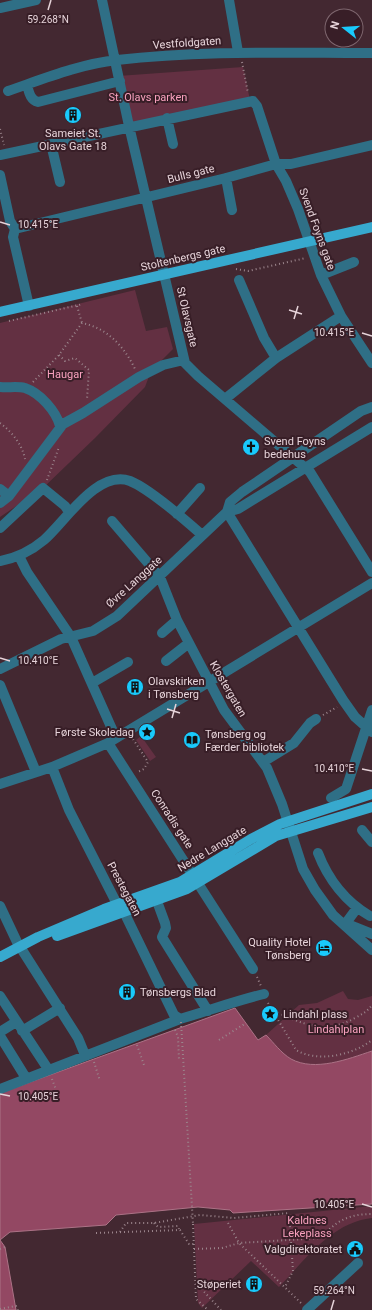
<svg xmlns="http://www.w3.org/2000/svg" width="372" height="1310" viewBox="0 0 372 1310" font-family="Roboto,sans-serif">
  <style>
    .green { fill: #633042 }
    .water { fill: #934863; stroke: #ac7286 }
    .lines { fill: none; stroke-linecap: round; stroke-linejoin: round }
    .path { stroke: #9b858c; stroke-width: 2; stroke-dasharray: 1 3; stroke-linecap: butt }
    .minor { stroke: #2f6f86; stroke-width: 10 }
    .major { stroke: #37a9ce; stroke-width: 10 }
    .path-bridge { stroke: #9b858c; stroke-width: 2; stroke-dasharray: 1 3; stroke-linecap: butt }
    .ticks { fill: none; stroke: #e6d3d9; stroke-width: 1.5 }
    .labels { text-anchor: middle; dominant-baseline: central; stroke-width: 4; stroke-linejoin: round; paint-order: stroke }
    .street-label { font-size: 11px; fill: #e6d3d9; stroke: #381e27 }
    .park-label { font-size: 11px; fill: #f8a1be; stroke: #381e27 }
    .poi-label { font-size: 11px; fill: #e6d3d9; stroke: #381e27; text-anchor: start }
    .ticks-label { font-size: 10px; text-anchor: middle; fill: #e6d3d9; stroke: #381e27; stroke-width: 4; stroke-linejoin: round; paint-order: stroke }
  </style>
  <rect width="100%" height="100%" fill="#432831"/>
  <!-- green -->
  <path class="green" d="M243 67 250 100 130 125 118 76Z
    M135 290 146 331 167 327 173 349 151 371 145 387 95 438 43 488 0 517V323Z
    M141 736 156 757 150 761 136 740Z
    M343 991 348 999 358 1000 372 996V1051C348 1059 315 1072 291 1059 281 1053 274 1043 266 1035L299 1005 317 1003Z
    M372 1206V1218C332 1222 305 1260 279 1287L251 1261 202 1308 198 1303 194 1224Z"/>
  <!-- water -->
  <path class="water" d="M235 1008 258 1040 266 1035C274 1043 281 1053 291 1059 315 1072 348 1059 372 1051V1204L233 1213 230 1210 198 1207 116 1215 106 1225 10 1232 0 1240 5 1247 16 1310H0V1093Z"/>
  <g class="lines">
    <!-- path -->
    <path class="path" d="M242 62 248 93
      M0 129 4 145
      M236 269 248 271 306 258
      M77 306 82 323
      M9 321 83 304
      M59 355 65 361 75 358 89 370 87 399
      M33 382 59 355 82 323C107 328 124 346 135 369
      M0 423C12 432 22 444 25 459
      M47 480 59 447
      M323 715 337 707
      M133 739 148 762 144 769 138 772
      M257 977 261 986
      M268 1003 296 1050C318 1063 353 1055 372 1040
      M274 1011C303 1024 325 1035 355 1018 362 1014 367 1012 372 1005
      M175 1030 178 1037 179 1060
      M219 1040 246 1023
      M137 1045 144 1065
      M94 1062 100 1081
      M52 1079 58 1095
      M154 1223 158 1227 178 1226 179 1229
      M228 1223 239 1243 301 1303
      M193 1224 196 1299 208 1310
      M120 1232 126 1223H154L200 1215 234 1218 289 1213 293 1271 285 1287
      M96 1233 180 1230 189 1244H194
      M0 1249 5 1247
      M194 1249 222 1248 239 1243 321 1238C336 1221 348 1214 372 1214
      M196 1283 221 1310
      M0 1309 16 1306 18 1310"/>
    <!-- minor -->
    <path class="minor" d="M102 0 129 126 185 363 198 376 310 472 372 572
      M229 0 238 52
      M0 8 36 0
      M27 85C29 92 30 100 38 102L120 81
      M8 91C43 79 80 64 117 60 201 50 287 53 372 53
      M167 118 173 144
      M51 144 60 182
      M0 155 253 101 257 106 276 164 286 181 298 209 321 275 341 316 372 363
      M0 175 10 221 15 229
      M226 178 232 210
      M15 229 226 178 276 164H291L372 145
      M15 229 13 237 29 306
      M321 275 354 262
      M239 280 264 338 276 358
      M0 387C8 388 17 386 25 388 40 393 56 411 60 426
      M225 399 276 358 341 316
      M0 489 9 496
      M0 503 9 496 63 424 83 413 139 377 163 365 184 360
      M227 512 343 700 355 717 372 732
      M227 512 238 509 372 427
      M177 514 200 488
      M112 521 160 577 177 620 224 710 267 768 282 804 303 869 315 890 333 915 372 950
      M0 528 43 488 65 506 69 512
      M19 556 27 572 71 637 116 738
      M0 561C16 558 31 551 44 540 65 522 97 469 130 481 150 489 184 519 201 534
      M162 633 177 620
      M166 661 189 643
      M0 669 61 639 93 631 117 616 227 512 230 502 242 492 361 411 372 407
      M92 683 128 662
      M0 685 36 772
      M108 743 253 969
      M263 762 294 743 310 723 316 719
      M52 767 69 810 117 904 124 912 174 1015 180 1019
      M0 784 52 767 108 743 372 583
      M331 798 346 789 372 710
      M362 830 372 842
      M318 853C328 879 346 902 370 916
      M154 893 165 923 166 928 162 937 208 1011
      M0 906 17 942 78 1038 85 1055
      M346 923 357 908
      M352 926 372 934
      M0 996 48 1069
      M22 1031 60 1008
      M0 1032 16 1022
      M0 1036 26 1078
      M0 1089 180 1019C208 1011 235 1001 264 994
      M307 1310 358 1263"/>
    <!-- major -->
    <path class="major" d="M0 312 372 227
      M57 936 187 889 276 836 372 807
      M0 957 38 937 104 909 180 882 251 839 280 824 372 794"/>
    <!-- path-bridge -->
    <path class="path-bridge" d="M181 1022 193 1224"/>
  </g>
  <!-- ticks -->
  <path class="ticks" d="M48 10 51 0M0 222 10 225M289 310 302 314M294 319 298 306M362 333 372 336M0 658 10 661M167 709 180 713M172 718 176 704M362 769 372 771M0 1094 10 1096M362 1204 372 1207M331 1310 334 1300"/>
  <!-- icons -->
  <defs>
    <g id="building-disc" transform="scale(0.9)"><circle r="9.5" fill="#19cafc" stroke="#381e27"/><path d="M-4-6H4V6H1V3H-1V6H-4ZM-2.5-4.3h1.7v1.8h-1.7ZM.8-4.3h1.7v1.8H.8ZM-2.5-1h1.7V.8h-1.7ZM.8-1h1.7V.8H.8Z" fill="#111"/></g>
    <g id="church-disc" transform="scale(0.9)"><circle r="9.5" fill="#19cafc" stroke="#381e27"/><path d="M-1.2-6h2.4v3.5h3.3v2.4h-3.3V6h-2.4V-.1h-3.3v-2.4h3.3Z" fill="#111"/></g>
    <g id="sight-disc" transform="scale(0.9)"><circle r="9.5" fill="#19cafc" stroke="#381e27"/><path d="M0-6L1.8-2.2L6-1.7L2.9 1.2L3.7 5.4L0 3.3L-3.7 5.4L-2.9 1.2L-6-1.7L-1.8-2.2Z" fill="#111"/></g>
    <g id="library-disc" transform="scale(0.9)"><circle r="9.5" fill="#19cafc" stroke="#381e27"/><path d="M-6-4Q-3-5.5-.7-3.5V5Q-3 3-6 4ZM6-4Q3-5.5 .7-3.5V5Q3 3 6 4Z" fill="#111"/></g>
    <g id="hotel-disc" transform="scale(0.9)"><circle r="9.5" fill="#19cafc" stroke="#381e27"/><path d="M-6-4.5h1.5V1H6V5H4.5V3h-9V5H-6ZM-4 0a1.8 1.8 0 1 1 3.6 0ZM.5 0V-2.5h3Q6-2.5 6 0Z" fill="#111"/></g>
    <g id="civic-disc" transform="scale(0.9)"><circle r="9.5" fill="#19cafc" stroke="#381e27"/><path d="M-.6-6.5H3V-4.5H.6V-3L4-1V1h2V6H-6V1h2V-1L-.6-3ZM-1.2 2.5V6h2.4V2.5Z" fill="#111"/></g>
  </defs>
  <g fill-rule="evenodd">
    <use href="#building-disc" x="73" y="115"/>
    <use href="#church-disc" x="251" y="447"/>
    <use href="#building-disc" x="135" y="687"/>
    <use href="#sight-disc" x="147" y="732"/>
    <use href="#library-disc" x="192" y="740"/>
    <use href="#hotel-disc" x="324" y="948"/>
    <use href="#building-disc" x="127" y="992"/>
    <use href="#sight-disc" x="270" y="1014"/>
    <use href="#civic-disc" x="355" y="1249"/>
    <use href="#building-disc" x="254" y="1284"/>
  </g>
  <g class="labels">
    <!-- street labels -->
    <g class="street-label">
      <text transform="translate(187 43) rotate(-4)">Vestfoldgaten</text>
      <text transform="translate(191 174) rotate(-14)">Bulls gate</text>
      <text transform="translate(317 229) rotate(70)">Svend Foyns gate</text>
      <text transform="translate(183 258) rotate(-13)">Stoltenbergs gate</text>
      <text transform="translate(187 317) rotate(77)">St Olavsgate</text>
      <text transform="translate(134 582) rotate(-42)">Øvre Langgate</text>
      <text transform="translate(228 689) rotate(60)">Klostergaten</text>
      <text transform="translate(172 819) rotate(57)">Conradis gate</text>
      <text transform="translate(212 849) rotate(-31)">Nedre Langgate</text>
      <text transform="translate(124 889) rotate(62)">Prestegaten</text>
    </g>
    <!-- park labels -->
    <g class="park-label">
      <text x="148" y="97">St. Olavs parken</text>
      <text x="65" y="374">Haugar</text>
      <text x="336" y="1029">Lindahlplan</text>
      <text x="307" y="1220">Kaldnes<tspan x="307" dy="13">Lekeplass</tspan></text>
    </g>
    <!-- poi labels -->
    <g class="poi-label">
      <text x="73" y="133" text-anchor="middle">Sameiet St.<tspan x="73" dy="13">Olavs Gate 18</tspan></text>
      <text x="264" y="441">Svend Foyns<tspan x="264" dy="13">bedehus</tspan></text>
      <text x="148" y="681">Olavskirken<tspan x="148" dy="13">i Tønsberg</tspan></text>
      <text x="134" y="732" text-anchor="end">Første Skoledag</text>
      <text x="205" y="734">Tønsberg og<tspan x="205" dy="13">Færder bibliotek</tspan></text>
      <text x="311" y="942" text-anchor="end">Quality Hotel<tspan x="311" dy="13">Tønsberg</tspan></text>
      <text x="140" y="992">Tønsbergs Blad</text>
      <text x="283" y="1014">Lindahl plass</text>
      <text x="342" y="1249" text-anchor="end">Valgdirektoratet</text>
      <text x="241" y="1284" text-anchor="end">Støperiet</text>
    </g>
  </g>
  <g class="ticks-label">
    <text x="48" y="23">59.268°N</text>
    <text x="38" y="228">10.415°E</text>
    <text x="334" y="336">10.415°E</text>
    <text x="38" y="664">10.410°E</text>
    <text x="334" y="772">10.410°E</text>
    <text x="38" y="1100">10.405°E</text>
    <text x="334" y="1208">10.405°E</text>
    <text x="334" y="1294">59.264°N</text>
  </g>
  <!-- north arrow -->
  <g transform="translate(344 28) rotate(287)"><circle r="19" fill="#381e27" stroke="#7e666e"/>
  <path d="M0-3L7 15L0 10L-7 15Z" fill="#19cafc"/>
  <text y="-6" font-size="11" font-weight="bold" text-anchor="middle" fill="#e6d3d9">N</text>
  </g>
</svg>
